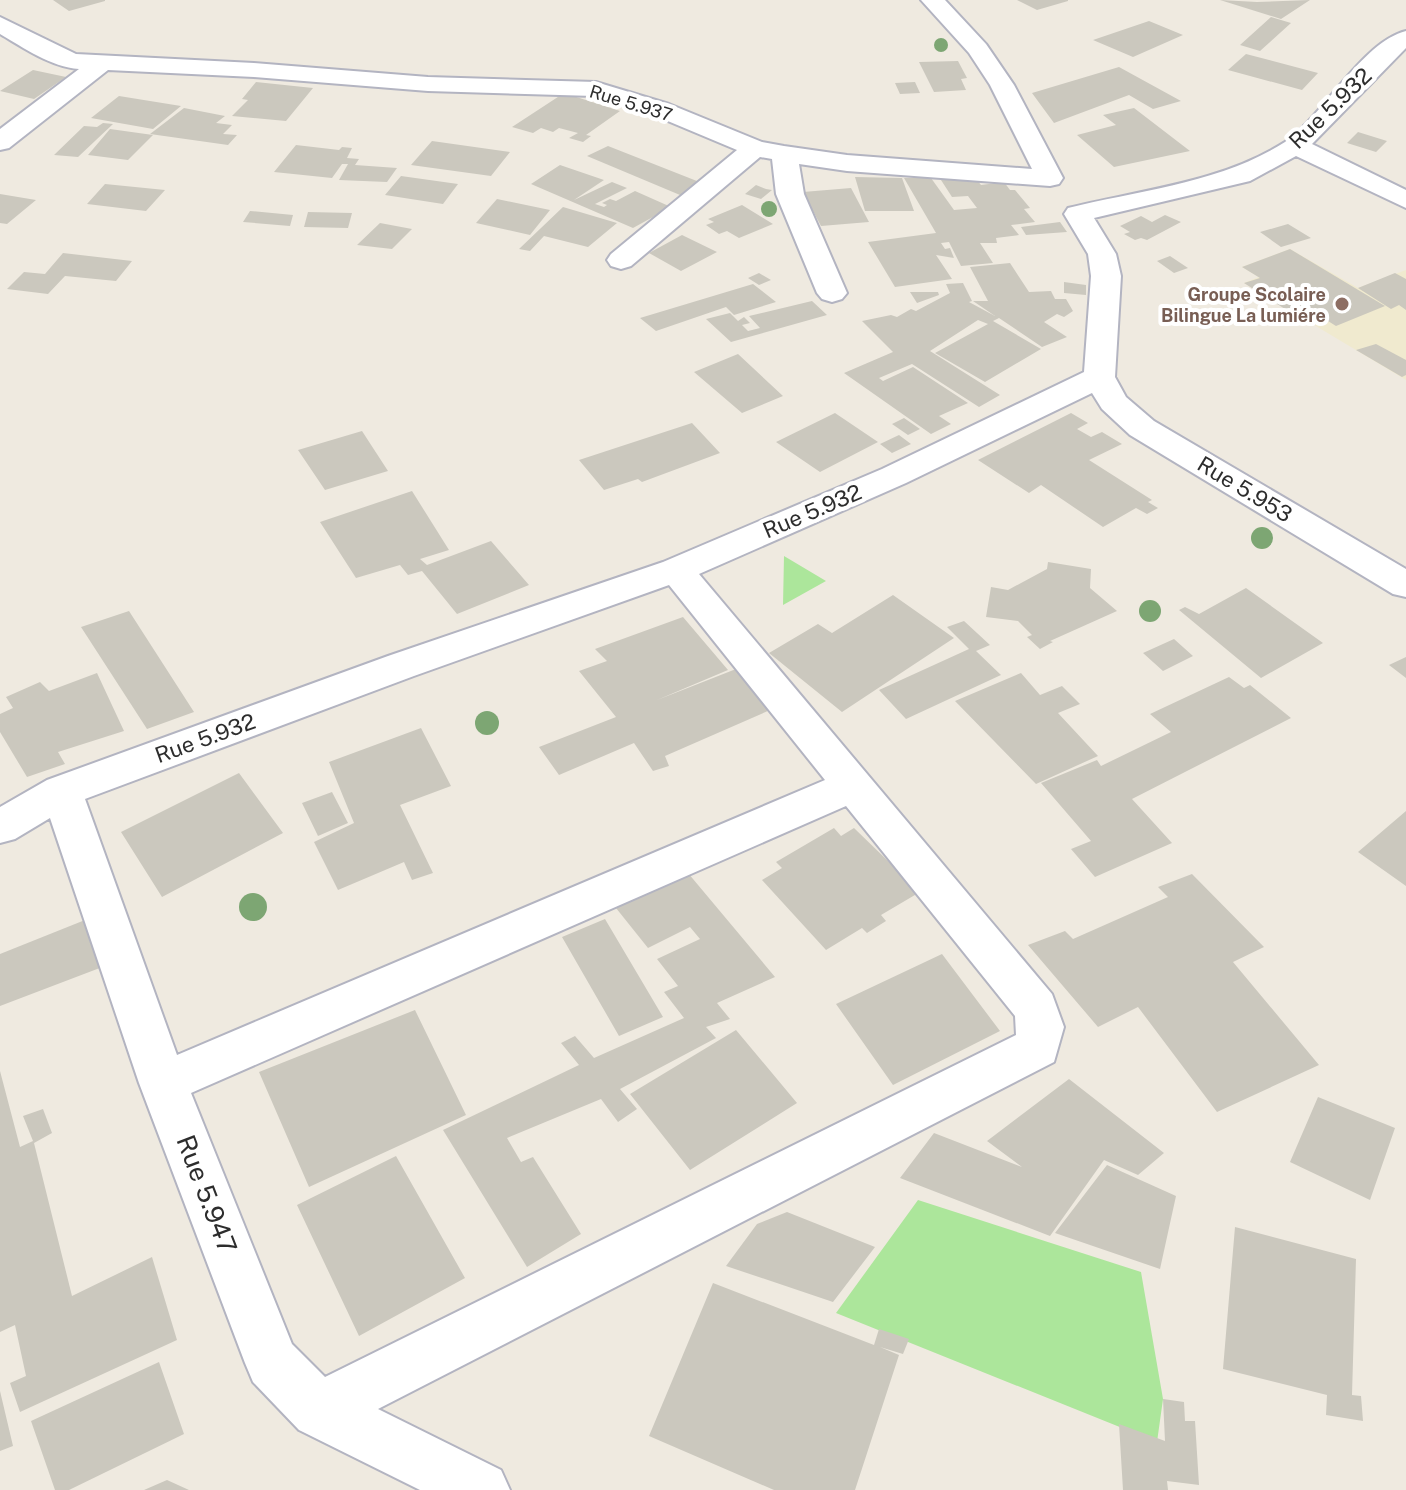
<svg xmlns="http://www.w3.org/2000/svg" width="1406" height="1490" viewBox="0 0 1406 1490" font-family="'Public Sans',sans-serif">
  <style>
    .education { fill: #f0eacf }
    .green { fill: #ace69b }
    .building { fill: #cbc8be }
    .lines { fill: none; stroke-linecap: round; stroke-linejoin: round }
    .minor-casing { stroke: #b3b4c1; stroke-width: 4 }
    .minor { fill: #fff; fill-rule: evenodd }
    .tree { fill: #7da673 }
    .education-dot { fill: #8d6e63; stroke: #fff; stroke-width: 3 }
    .labels { text-anchor: middle; dominant-baseline: central; stroke-width: 8; stroke-linejoin: round; paint-order: stroke }
    .far-street-label { font-size: 18px; fill: #2d2d2d; stroke: #fff }
    .far-education-label { font-size: 18px; font-weight: bold; fill: #785e54; stroke: #fff; text-anchor: end }
    .street-label { font-size: 22px; fill: #2d2d2d; stroke: #fff }
    .near-street-label { font-size: 26px; fill: #2d2d2d; stroke: #fff }
  </style>
  <rect width="100%" height="100%" fill="#efeae0"/>
  <!-- education -->
  <path class="education" d="M1290 249 1358 288 1406 270V380L1244 283 1259 277 1242 267Z"/>
  <!-- green -->
  <path class="green" d="M784 556 826 581 783 605Z
    M918 1200 1141 1272 1163 1399 1157 1442 836 1313Z"/>
  <!-- building -->
  <path class="building" d="M53 0H105V1L69 11Z
    M1017 0H1068V1L1037 10Z
    M1220 0 1257 2 1310 0 1281 19Z
    M1271 17 1291 23 1260 51 1240 45Z
    M1149 21 1183 35 1133 57 1093 40Z
    M1246 54 1318 73 1302 90 1228 70Z
    M958 61 967 78 961 79 966 90 934 92 919 62Z
    M1119 67 1181 101 1153 109 1129 95 1054 123 1032 93Z
    M33 70 66 77 34 99 0 91Z
    M256 82 313 88 286 121 232 116 248 100 242 99Z
    M915 82 920 93 900 94 895 83Z
    M564 93 620 111 586 135 591 136 583 142 569 138 578 133 559 128 553 132 541 128 533 133 512 127Z
    M119 96 181 106 153 129 91 118Z
    M184 108 225 116 216 123 232 125 223 134 237 135 228 145 150 134Z
    M1134 108 1190 151 1114 167 1077 135 1116 125 1103 115Z
    M103 123 113 124 78 157 54 155 84 126 97 127Z
    M110 129 153 135 128 160 88 155Z
    M1358 132 1387 141 1376 152 1347 143Z
    M432 141 510 152 491 176 411 165Z
    M296 145 339 150 342 147 352 148 347 158 359 159 355 165 397 168 387 182 339 180 348 164H342L332 178 274 172Z
    M608 146 707 185 694 193 680 195 587 156Z
    M560 165 604 180 574 200 612 182 627 188 595 204 604 207 607 205 602 203 610 199 616 201 635 191 671 207 633 228 531 184Z
    M401 176 458 184 443 204 385 195Z
    M855 177 902 178 914 211H865Z
    M904 178H931L954 210 977 208 968 196 952 197 941 180H977L981 185 1004 182 1010 190H1015L1030 208 1024 209 1035 222 1011 225 1019 235 996 238 997 243H980L993 263 961 266 949 242 941 243 945 249 950 248 954 258 936 255 952 279 895 287 868 242 936 233Z
    M105 184 165 190 146 211 87 204Z
    M756 185 766 189 772 190 761 199 745 194Z
    M851 188 869 222 821 226 803 192Z
    M0 194 36 200 7 224 0 223Z
    M497 199 550 210 530 235 476 223Z
    M742 205 773 224 739 238 727 231 719 234 706 225 714 222 708 219Z
    M563 207 617 223 588 247 544 236 530 251 519 249Z
    M250 211 293 215 290 226 243 222Z
    M308 212 352 213 348 228 304 227Z
    M1165 215 1181 222 1147 240 1141 238 1135 240 1124 234 1130 232 1120 226 1141 216 1152 222Z
    M1060 222 1067 232 1026 235 1021 227Z
    M380 223 412 229 392 249 357 245Z
    M1288 224 1311 238 1281 247 1260 232Z
    M682 235 717 252 681 271 649 253Z
    M1290 249 1385 306 1336 326 1320 316 1304 321 1244 283 1260 278 1242 267Z
    M63 253 132 261 116 281 65 276 48 294 7 289 24 272 45 274Z
    M1170 256 1188 268 1174 273 1157 261Z
    M1010 263 1029 292 1051 291 1055 299H1066L1073 311 1064 317 1057 314 1044 322 1067 337 1042 347 999 318 993 321 1041 349 985 382 935 353 988 324 978 320 930 351 1000 395 979 407 912 364 879 378 883 381 913 367 968 403 939 416 951 424 931 434 844 373 893 352 862 321 891 315 897 317 911 309 916 311 950 293 946 284 963 283 972 301 969 302 995 316 973 301H988L970 267Z
    M759 273 771 280 759 285 748 278Z
    M1395 273 1406 279V310L1399 305 1391 309 1358 288Z
    M1064 282 1086 285V295L1064 293Z
    M753 284 776 302 734 315 726 307 656 331 640 318Z
    M910 292H938L939 295 917 303Z
    M812 301 827 315 731 342 706 319 730 313 738 321 744 317 750 323 742 325 748 331 760 328 749 316Z
    M1376 344 1406 360V375L1402 377 1356 350Z
    M738 354 783 396 742 413 694 372Z
    M835 413 878 442 820 472 776 442Z
    M1071 413 1088 423 1077 429 1091 437 1102 432 1122 444 1089 460 1152 500 1148 502 1158 508 1147 514 1136 508 1103 527 1041 485 1029 493 978 460Z
    M904 418 920 429 908 435 892 424Z
    M692 423 720 453 642 482 638 479 604 490 579 460Z
    M362 431 388 471 325 490 298 450Z
    M899 435 911 444 892 453 880 444Z
    M412 491 449 550 420 559 427 565 491 541 529 585 457 614 422 571 408 575 400 565 356 578 320 522Z
    M1048 562 1091 569 1090 588 1117 611 1050 641 1053 642 1040 649 1027 637 1032 635 1018 621 986 617 991 587 1008 590 1047 569Z
    M1246 588 1323 643 1261 678 1179 610 1185 607 1199 614Z
    M893 595 954 638 842 712 769 653 818 624 832 633Z
    M129 611 194 712 147 729 81 627Z
    M683 617 728 670 657 700 736 669 770 710 665 756 669 766 653 771 634 743 559 775 539 747 616 717 579 671 607 661 595 649Z
    M964 621 990 645 976 651 1001 675 906 719 879 690 969 649 947 627Z
    M1174 639 1193 656 1163 671 1143 653Z
    M1406 657V678L1389 665Z
    M97 673 124 731 58 752 65 764 27 777 0 732V714L13 708 6 697 40 682 49 691Z
    M1021 673 1040 695 1062 686 1080 704 1058 713 1098 756 1036 784 955 701Z
    M1229 677 1244 688 1250 685 1291 718 1132 799 1172 843 1095 877 1071 849 1091 841 1041 783 1097 760 1101 766 1171 732 1150 714Z
    M421 728 451 786 400 805 433 873 412 880 404 862 338 890 314 842 354 823 329 762Z
    M239 773 283 833 162 897 121 832Z
    M332 792 348 823 318 836 302 803Z
    M1406 811V886L1358 852Z
    M834 828 841 836 854 828 920 892 881 915 886 921 867 933 862 928 826 950 762 880 782 868 776 862Z
    M688 873 775 977 717 1003 730 1019 706 1027 716 1038 620 1089 637 1109 618 1122 601 1099 507 1138 521 1162 533 1157 581 1234 527 1267 443 1130 579 1065 561 1043 575 1036 594 1058 684 1018 664 992 678 986 657 959 700 939 690 927 648 948 616 908Z
    M1192 874 1264 947 1233 962 1319 1065 1217 1112 1138 1007 1098 1027 1028 945 1065 931 1073 939 1168 897 1158 887Z
    M90 918 105 966 0 1006V954Z
    M605 919 663 1017 619 1036 562 937Z
    M942 954 1000 1031 893 1085 836 1004Z
    M415 1010 466 1115 309 1187 259 1072Z
    M736 1030 797 1103 690 1170 630 1094Z
    M0 1071 20 1147 33 1141 23 1116 43 1109 52 1133 34 1143 72 1296 152 1257 177 1340 20 1412 10 1383 26 1376 15 1325 0 1332Z
    M1069 1079 1164 1153 1138 1175 1104 1160 1050 1236 900 1178 934 1133 1022 1167 987 1141Z
    M1318 1097 1395 1128 1370 1200 1290 1162Z
    M396 1156 465 1278 359 1336 297 1205Z
    M1107 1165 1176 1196 1160 1269 1055 1233Z
    M787 1212 875 1247 833 1302 726 1266 757 1224Z
    M1235 1227 1356 1259 1352 1395 1361 1396 1363 1421 1326 1415 1327 1395 1223 1369Z
    M713 1283 874 1345 879 1329 909 1339 903 1354 880 1347 899 1355 855 1490H774L649 1436Z
    M159 1362 184 1434 69 1490H55L31 1421Z
    M0 1391 13 1446 0 1451Z
    M1163 1399 1184 1402 1185 1421H1195L1199 1485 1167 1481 1168 1490H1123L1119 1424 1165 1441Z
    M167 1480 189 1490H144Z"/>
  <g class="lines">
    <!-- minor casing -->
    <g class="minor-casing">
      <path id="minor" d="M921 0H945L986 44 1014 85 1063 178 1059 184 1050 186 847 171 799 164 804 194 847 293 842 299 832 302 822 299 817 293 776 194 772 159 760 157 631 266 621 269 611 266 607 260 611 254 737 150 651 114 594 96 428 91 254 77 108 70 9 148 0 150V129L79 69C51 67 24 48 0 34V17L76 54 254 63 428 77 596 82 669 104 762 142 784 146 847 155 1032 169 990 85 969 53Z
        M1406 31V48L1312 144 1406 190V208L1296 156 1250 181 1094 218 1116 254 1121 276 1115 377 1126 397 1154 421 1406 569V597L1393 594 1130 435 1102 409 1092 393 906 483 699 574 1052 994 1064 1027 1054 1062 378 1409 501 1470 510 1490H420L299 1430 253 1382 245 1363 139 1083 50 818 15 839 0 843V807L47 780 388 656 663 562 882 469 1084 372 1091 276 1088 254 1064 214 1068 208C1140 190 1221 183 1285 142 1323 116 1362 42 1406 31ZM669 585 825 780 177 1055 85 799 414 676ZM846 806 1015 1016 1016 1035 325 1377 292 1344 191 1093Z"/>
    </g>
    <!-- minor -->
    <use href="#minor" class="minor"/>
  </g>
  <!-- trees -->
  <g class="tree">
    <circle cx="941" cy="45" r="7"/>
    <circle cx="769" cy="209" r="8"/>
    <circle cx="1262" cy="538" r="11"/>
    <circle cx="1150" cy="611" r="11"/>
    <circle cx="487" cy="723" r="12"/>
    <circle cx="253" cy="907" r="14"/>
  </g>
  <!-- markers -->
  <circle class="education-dot" cx="1342" cy="304" r="8"/>
  <g class="labels">
    <!-- far-street labels -->
    <g class="far-street-label">
      <text transform="translate(631 103) rotate(17)">Rue 5.937</text>
    </g>
    <!-- far-education labels -->
    <g class="far-education-label">
      <text x="1326" y="294">Groupe Scolaire<tspan x="1326" dy="21">Bilingue La lumiére</tspan></text>
    </g>
    <!-- street labels -->
    <g class="street-label">
      <text transform="translate(1330 108) rotate(-44)">Rue 5.932</text>
      <text transform="translate(1245 489) rotate(31)">Rue 5.953</text>
      <text transform="translate(812 511) rotate(-23)">Rue 5.932</text>
      <text transform="translate(205 738) rotate(-20)">Rue 5.932</text>
    </g>
    <!-- near-street labels -->
    <g class="near-street-label">
      <text transform="translate(207 1194) rotate(69)">Rue 5.947</text>
    </g>
  </g>
</svg>
